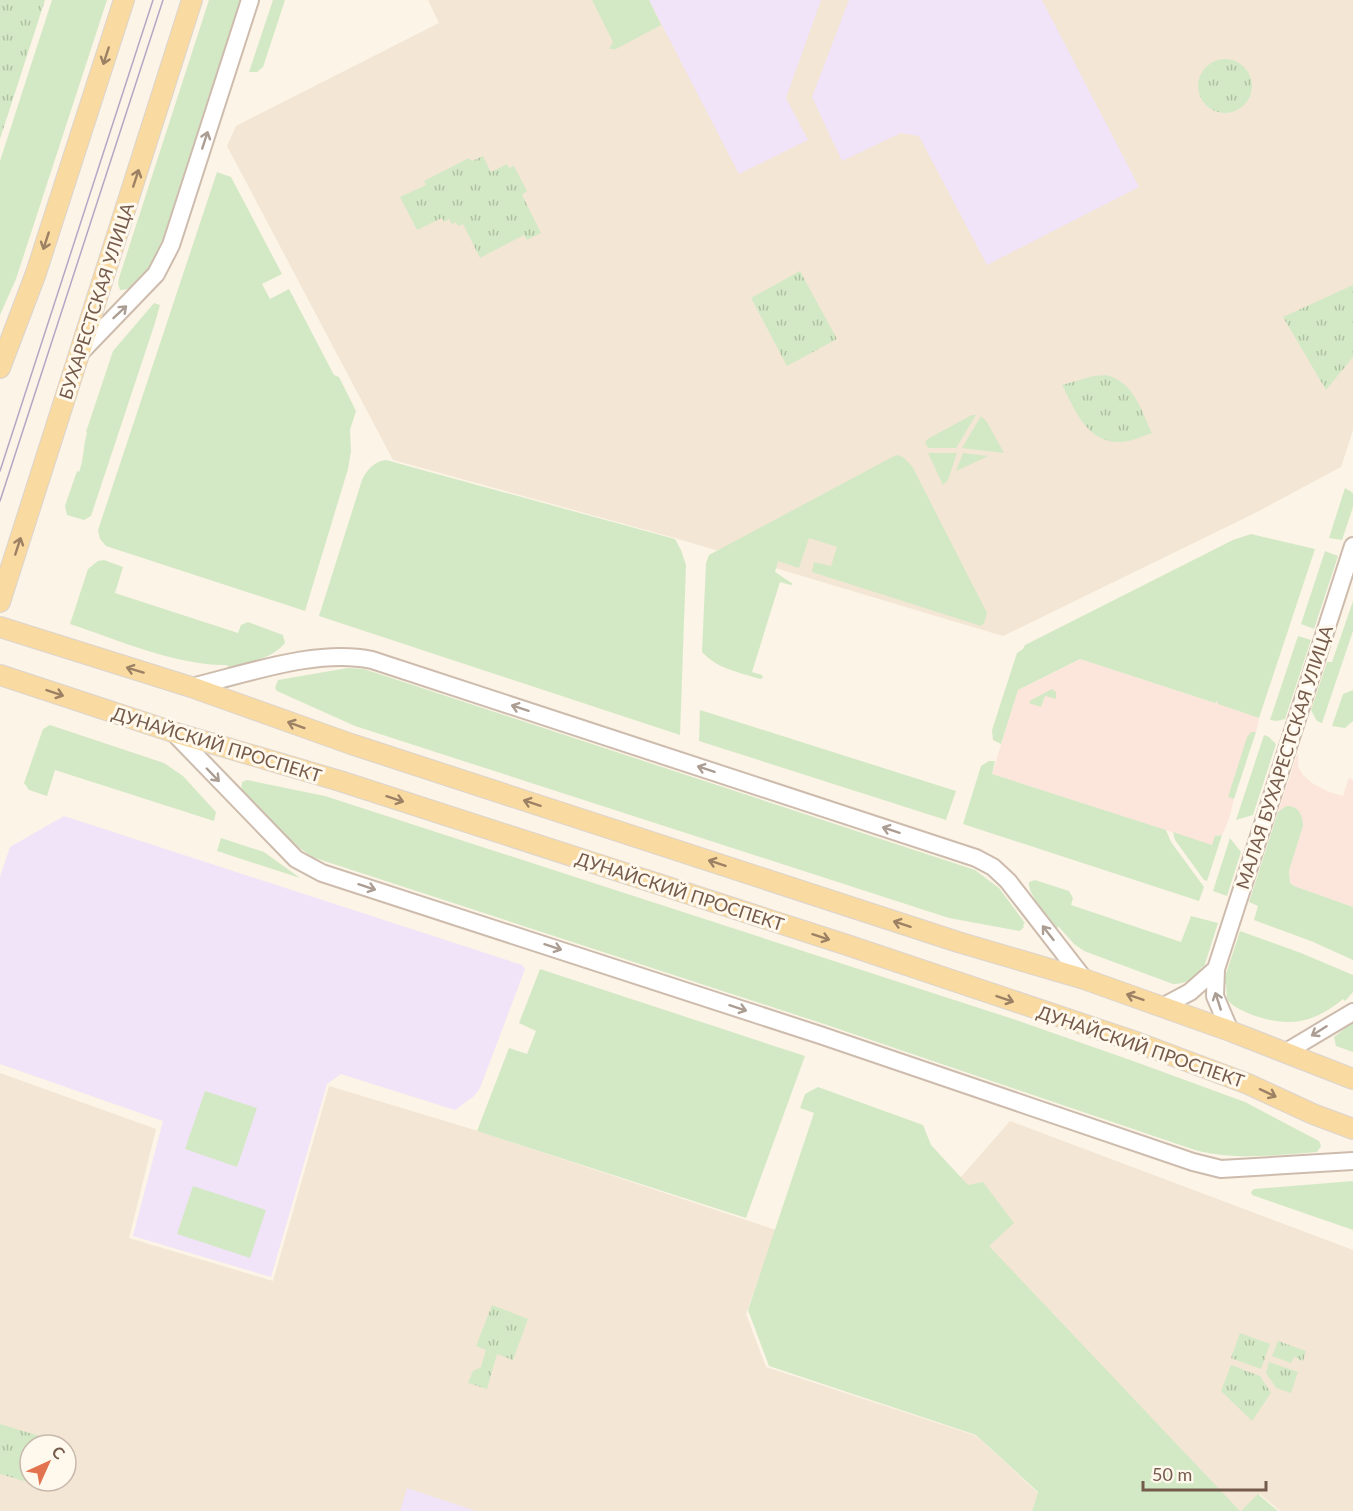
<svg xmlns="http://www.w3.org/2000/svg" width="1353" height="1511" viewBox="0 0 1353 1511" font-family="Lato,sans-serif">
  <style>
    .residential { fill: #f3e6d5; fill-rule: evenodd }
    .commercial { fill: #fce5da }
    .education { fill: #f1e3f8 }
    .grass { fill: #d3e9c5 }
    .park { fill: url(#park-tufts) }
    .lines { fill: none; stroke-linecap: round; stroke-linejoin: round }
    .minor-casing { stroke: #cdbcad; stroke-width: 20 }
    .major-casing { stroke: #dbd4d0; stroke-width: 22 }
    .minor { stroke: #fff; stroke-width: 16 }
    .major { stroke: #f9daa0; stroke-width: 20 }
    .tram { stroke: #b7a5c6; stroke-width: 1.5 }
    .oneway { stroke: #9d8164 }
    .oneway2 { stroke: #ac9d93 }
    .labels { text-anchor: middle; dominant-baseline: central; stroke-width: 6; stroke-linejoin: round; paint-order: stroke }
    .street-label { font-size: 18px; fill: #755b4b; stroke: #fff8ed }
  </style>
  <defs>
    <pattern id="park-tufts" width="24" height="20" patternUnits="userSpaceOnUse" patternTransform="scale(1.5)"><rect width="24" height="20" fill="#d3e9c5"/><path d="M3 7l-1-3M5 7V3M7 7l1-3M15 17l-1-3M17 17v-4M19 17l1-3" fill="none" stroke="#b0c0a2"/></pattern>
  </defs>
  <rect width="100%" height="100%" fill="#fcf4e6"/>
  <!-- residential -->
  <path class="residential" d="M428 0H1353V430L1341 467 1255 513 1003 636 675 538 393 460 227 146 236 126 439 23Z
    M0 1073 156 1129 129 1238 273 1281 329 1086 478 1131 776 1230 746 1314 766 1367 977 1436 1038 1493 1032 1511H0ZM30 1445H66V1481H30Z
    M1010 1121 1353 1250V1511H1280L1260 1494 1243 1511H1236L941 1200Z"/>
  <!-- commercial -->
  <path class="commercial" d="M1080 659 1215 703 1216 701 1219 704 1259 718 1256 732H1251L1228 797 1234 799 1229 819 1222 835H1217L1212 845 992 774 1018 690Z
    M1298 752V767L1303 775 1312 783 1329 792 1343 796 1349 778 1353 780V907L1294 886 1290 883 1289 871 1303 826 1286 806 1278 812Z"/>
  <!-- education -->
  <path class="education" d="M649 0H821L786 98 808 140 739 174Z
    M849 0H1042L1139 187 987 265 919 136 901 133 842 161 812 97Z
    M64 816 522 965 525 969 480 1088 474 1096 455 1110 341 1074 327 1084 271 1277 133 1236 163 1121 0 1064V877L10 847Z
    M407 1488 476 1511H400Z"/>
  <!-- grass -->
  <path class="grass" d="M52 0H107L16 279 0 315V161Z
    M209 0H240L162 241C154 257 141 291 120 290L118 284 119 278Z
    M273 0H285L263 67 257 72H249Z
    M592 0H649L661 25 616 49H609L613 42Z
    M217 172 231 177 282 274 262 284 270 299 289 289 334 375 339 377 356 411 350 430 351 451 348 469 305 611 106 546 100 539 98 530Z
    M154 303 160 305 154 326 91 516 84 520 67 515 65 506 77 471 79 472C84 459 83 446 87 433L86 432 113 351Z
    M972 415H976L956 448H928L925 442 929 438Z
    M981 416 987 422 1004 453 962 448Z
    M928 453H957L948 480 943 485Z
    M963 453 988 456 956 471Z
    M896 455 903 457 912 466 987 613 984 623 981 626 812 572 814 562 831 566 837 547 809 538 799 568 778 561 775 572 793 584 791 585 780 582 752 672 762 675 763 678 760 679C738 672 718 669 702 652L706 563 709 555Z
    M386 460 675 539 681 550 686 565 680 735 319 616 362 480C367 470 374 461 386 460Z
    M1345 488 1353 493V507L1342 540 1329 538Z
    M1251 534 1315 549 1259 718 1218 704 1217 701 1215 703 1080 659 1018 690 1001 744 993 740 992 730 1017 653 1023 649 1025 645 1233 540Z
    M1325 551 1338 556 1314 629 1301 624Z
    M104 560 123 567 115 593 238 633 241 625 248 622 283 635 285 643C272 659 247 663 228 667L227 665C178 666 118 640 70 624L88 569 98 561Z
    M1353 601V631L1322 723 1317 721 1311 710 1327 662H1332Z
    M1298 636 1311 640 1285 719 1277 721 1270 720Z
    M348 668 364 669 975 870 999 888 1025 923 1023 925 1024 927 1020 931 949 918 355 726 277 691 275 688 278 680Z
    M1052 689 1056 692V699L1045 696 1041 707 1029 703 1031 700Z
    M1353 690V721L1345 728 1332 726 1343 694Z
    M700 710 956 791 946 820 699 741Z
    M50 725 164 763 183 776 216 812 214 821 55 770 47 796 29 790 24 783 43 729Z
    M1251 732H1256L1234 799 1228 797 1247 737Z
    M1264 735 1269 737 1276 744 1253 815 1236 820Z
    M989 761H995L992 774 1166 830 1171 842 1204 887 1199 901 963 824 981 766Z
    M247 780 325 796 1013 1019 1133 1061 1245 1102 1319 1141 1321 1146 1317 1152C1276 1155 1236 1161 1195 1150L824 1024 312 857 286 838 241 790 242 782Z
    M1286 806C1298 805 1303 815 1303 826L1289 871 1290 883 1294 886 1353 907V960L1311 941 1254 920 1258 906 1249 902 1278 812Z
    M1173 832 1212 845 1215 836 1222 835 1207 881 1204 880 1175 840Z
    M221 838 264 852 300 878 217 851Z
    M1230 838 1241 852 1227 896 1213 891Z
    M1035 880 1069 891 1073 898 1071 905 1181 942 1191 916 1218 923 1204 967H1202C1195 979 1186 984 1173 984L1084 951 1074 944 1059 927 1056 928C1049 918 1027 894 1029 882Z
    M1240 931 1301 953 1353 975V992L1345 1001 1343 999C1313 1024 1287 1028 1250 1014 1241 1010 1233 1007 1227 999L1226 984 1223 983Z
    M540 969 805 1056 746 1218 477 1131 509 1048 527 1054 536 1031 519 1023Z
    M1353 1022V1052L1336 1046 1334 1037Z
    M818 1087 923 1125 931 1145 968 1185 983 1182 1014 1223 989 1246 1240 1511H1032L1038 1492 976 1435 769 1366 748 1310 814 1113 800 1108 805 1094Z
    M205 1091 257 1108 237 1167 185 1149Z
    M1353 1181V1230L1252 1195 1251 1192 1254 1189Z
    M193 1186 266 1210 250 1258 177 1234Z
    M1258 1494 1278 1511H1241Z"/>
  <!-- park -->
  <path class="park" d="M0 0H45L0 139Z
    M1198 86a27 27 0 1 1 54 0a27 27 0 1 1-54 0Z
    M483 156 491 172 507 164 509 168 514 166 527 191 522 195 541 233 527 240 524 235 480 258 463 224 458 226 456 222 452 224 449 219 444 222 442 218 417 230 400 197 426 185 424 181 469 158 472 161Z
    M800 271 837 339 787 366 751 298Z
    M1353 285V357L1326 390 1283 317Z
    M1106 375C1134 382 1141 410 1152 433 1142 436 1131 442 1120 442 1087 443 1075 410 1062 385L1093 376Z
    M492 1305 528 1319 513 1360 497 1354 487 1389 468 1383 473 1371 481 1367 486 1350 476 1346Z
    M1240 1333 1270 1344 1261 1369 1231 1358Z
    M1278 1341 1306 1351 1303 1361 1294 1357 1291 1363 1272 1356Z
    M1269 1362 1298 1372 1291 1393 1276 1388 1266 1373Z
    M1231 1365 1260 1376 1271 1393 1252 1421 1221 1391Z
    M0 1424 66 1444 30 1445V1481H54L52 1489 0 1474Z"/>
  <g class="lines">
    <!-- minor casing -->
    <g class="minor-casing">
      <path id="minor" d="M80 353 156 274 171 245 250 0
        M191 687C246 674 317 648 372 660L976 858 993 867 1008 881 1084 979
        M173 732 296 859 322 873 820 1035 1193 1162 1221 1169 1353 1161
        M1162 1007 1190 992 1216 969
        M1230 1031 1215 996 1216 969 1353 546
        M1286 1052 1353 1012"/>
    </g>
    <!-- major casing -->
    <g class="major-casing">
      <path id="major" d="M0 368 36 273 124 0
        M0 602 192 0
        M0 627 191 687 351 744 958 942 1084 979 1230 1031 1353 1079
        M0 675 173 732 340 781 847 945 1136 1042 1248 1084 1313 1114 1353 1129"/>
    </g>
    <!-- minor -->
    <use href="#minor" class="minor"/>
    <!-- major -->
    <use href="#major" class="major"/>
    <!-- tram -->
    <path class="tram" d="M0 471 153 0
      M0 501 163 0"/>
  </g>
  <!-- one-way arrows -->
  <defs><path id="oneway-shaft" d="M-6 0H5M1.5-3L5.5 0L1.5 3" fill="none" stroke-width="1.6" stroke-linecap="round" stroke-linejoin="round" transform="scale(1.5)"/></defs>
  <g class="oneway">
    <use href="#oneway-shaft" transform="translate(106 56) rotate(108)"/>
    <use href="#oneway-shaft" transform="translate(136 178) rotate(-72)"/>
    <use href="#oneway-shaft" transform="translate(46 241) rotate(108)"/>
    <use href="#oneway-shaft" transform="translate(18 546) rotate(-72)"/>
    <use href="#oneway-shaft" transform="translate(135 670) rotate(-163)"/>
    <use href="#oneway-shaft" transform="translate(55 693) rotate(19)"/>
    <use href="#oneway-shaft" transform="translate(296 725) rotate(-160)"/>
    <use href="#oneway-shaft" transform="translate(395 799) rotate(18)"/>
    <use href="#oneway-shaft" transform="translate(532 803) rotate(-162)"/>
    <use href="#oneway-shaft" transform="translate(717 863) rotate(-162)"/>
    <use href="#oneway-shaft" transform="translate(902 924) rotate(-162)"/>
    <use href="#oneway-shaft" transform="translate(821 937) rotate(18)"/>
    <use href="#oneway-shaft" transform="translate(1135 997) rotate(-161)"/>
    <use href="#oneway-shaft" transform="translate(1005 999) rotate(19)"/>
    <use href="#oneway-shaft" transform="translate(1268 1093) rotate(25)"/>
  </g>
  <g class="oneway2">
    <use href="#oneway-shaft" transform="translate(205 140) rotate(-72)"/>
    <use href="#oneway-shaft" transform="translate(120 312) rotate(-43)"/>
    <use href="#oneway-shaft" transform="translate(520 708) rotate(-162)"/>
    <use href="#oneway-shaft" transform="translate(706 769) rotate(-162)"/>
    <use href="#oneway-shaft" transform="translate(213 775) rotate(46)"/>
    <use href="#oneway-shaft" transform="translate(891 830) rotate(-162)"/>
    <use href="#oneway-shaft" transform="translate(367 887) rotate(18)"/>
    <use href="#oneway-shaft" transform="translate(1048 933) rotate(-128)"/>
    <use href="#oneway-shaft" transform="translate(553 947) rotate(18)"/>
    <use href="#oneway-shaft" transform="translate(1218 1001) rotate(-108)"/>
    <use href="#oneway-shaft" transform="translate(738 1008) rotate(18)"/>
    <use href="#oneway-shaft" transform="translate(1319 1031) rotate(148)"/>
  </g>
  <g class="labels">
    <!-- street labels -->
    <g class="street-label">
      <text transform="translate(96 301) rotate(-72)">БУХАРЕСТСКАЯ УЛИЦА</text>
      <text transform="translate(217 744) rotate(17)">ДУНАЙСКИЙ ПРОСПЕКТ</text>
      <text transform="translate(1284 757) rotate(-72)">МАЛАЯ БУХАРЕСТСКАЯ УЛИЦА</text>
      <text transform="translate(680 891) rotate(18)">ДУНАЙСКИЙ ПРОСПЕКТ</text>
      <text transform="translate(1141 1046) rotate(19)">ДУНАЙСКИЙ ПРОСПЕКТ</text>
    </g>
  </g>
  <!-- north arrow -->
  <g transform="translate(48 1463) rotate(45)"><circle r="28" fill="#fff8ed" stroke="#c8b9ac" stroke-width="1.5"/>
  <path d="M0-4.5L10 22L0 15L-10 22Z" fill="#e3734e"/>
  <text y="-9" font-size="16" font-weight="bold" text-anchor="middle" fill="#755b4b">С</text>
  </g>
  <!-- scale -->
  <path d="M1143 1481v9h123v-9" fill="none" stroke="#755b4b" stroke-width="3"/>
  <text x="1152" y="1481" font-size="18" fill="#755b4b" stroke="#fff8ed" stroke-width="4.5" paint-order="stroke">50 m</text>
</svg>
